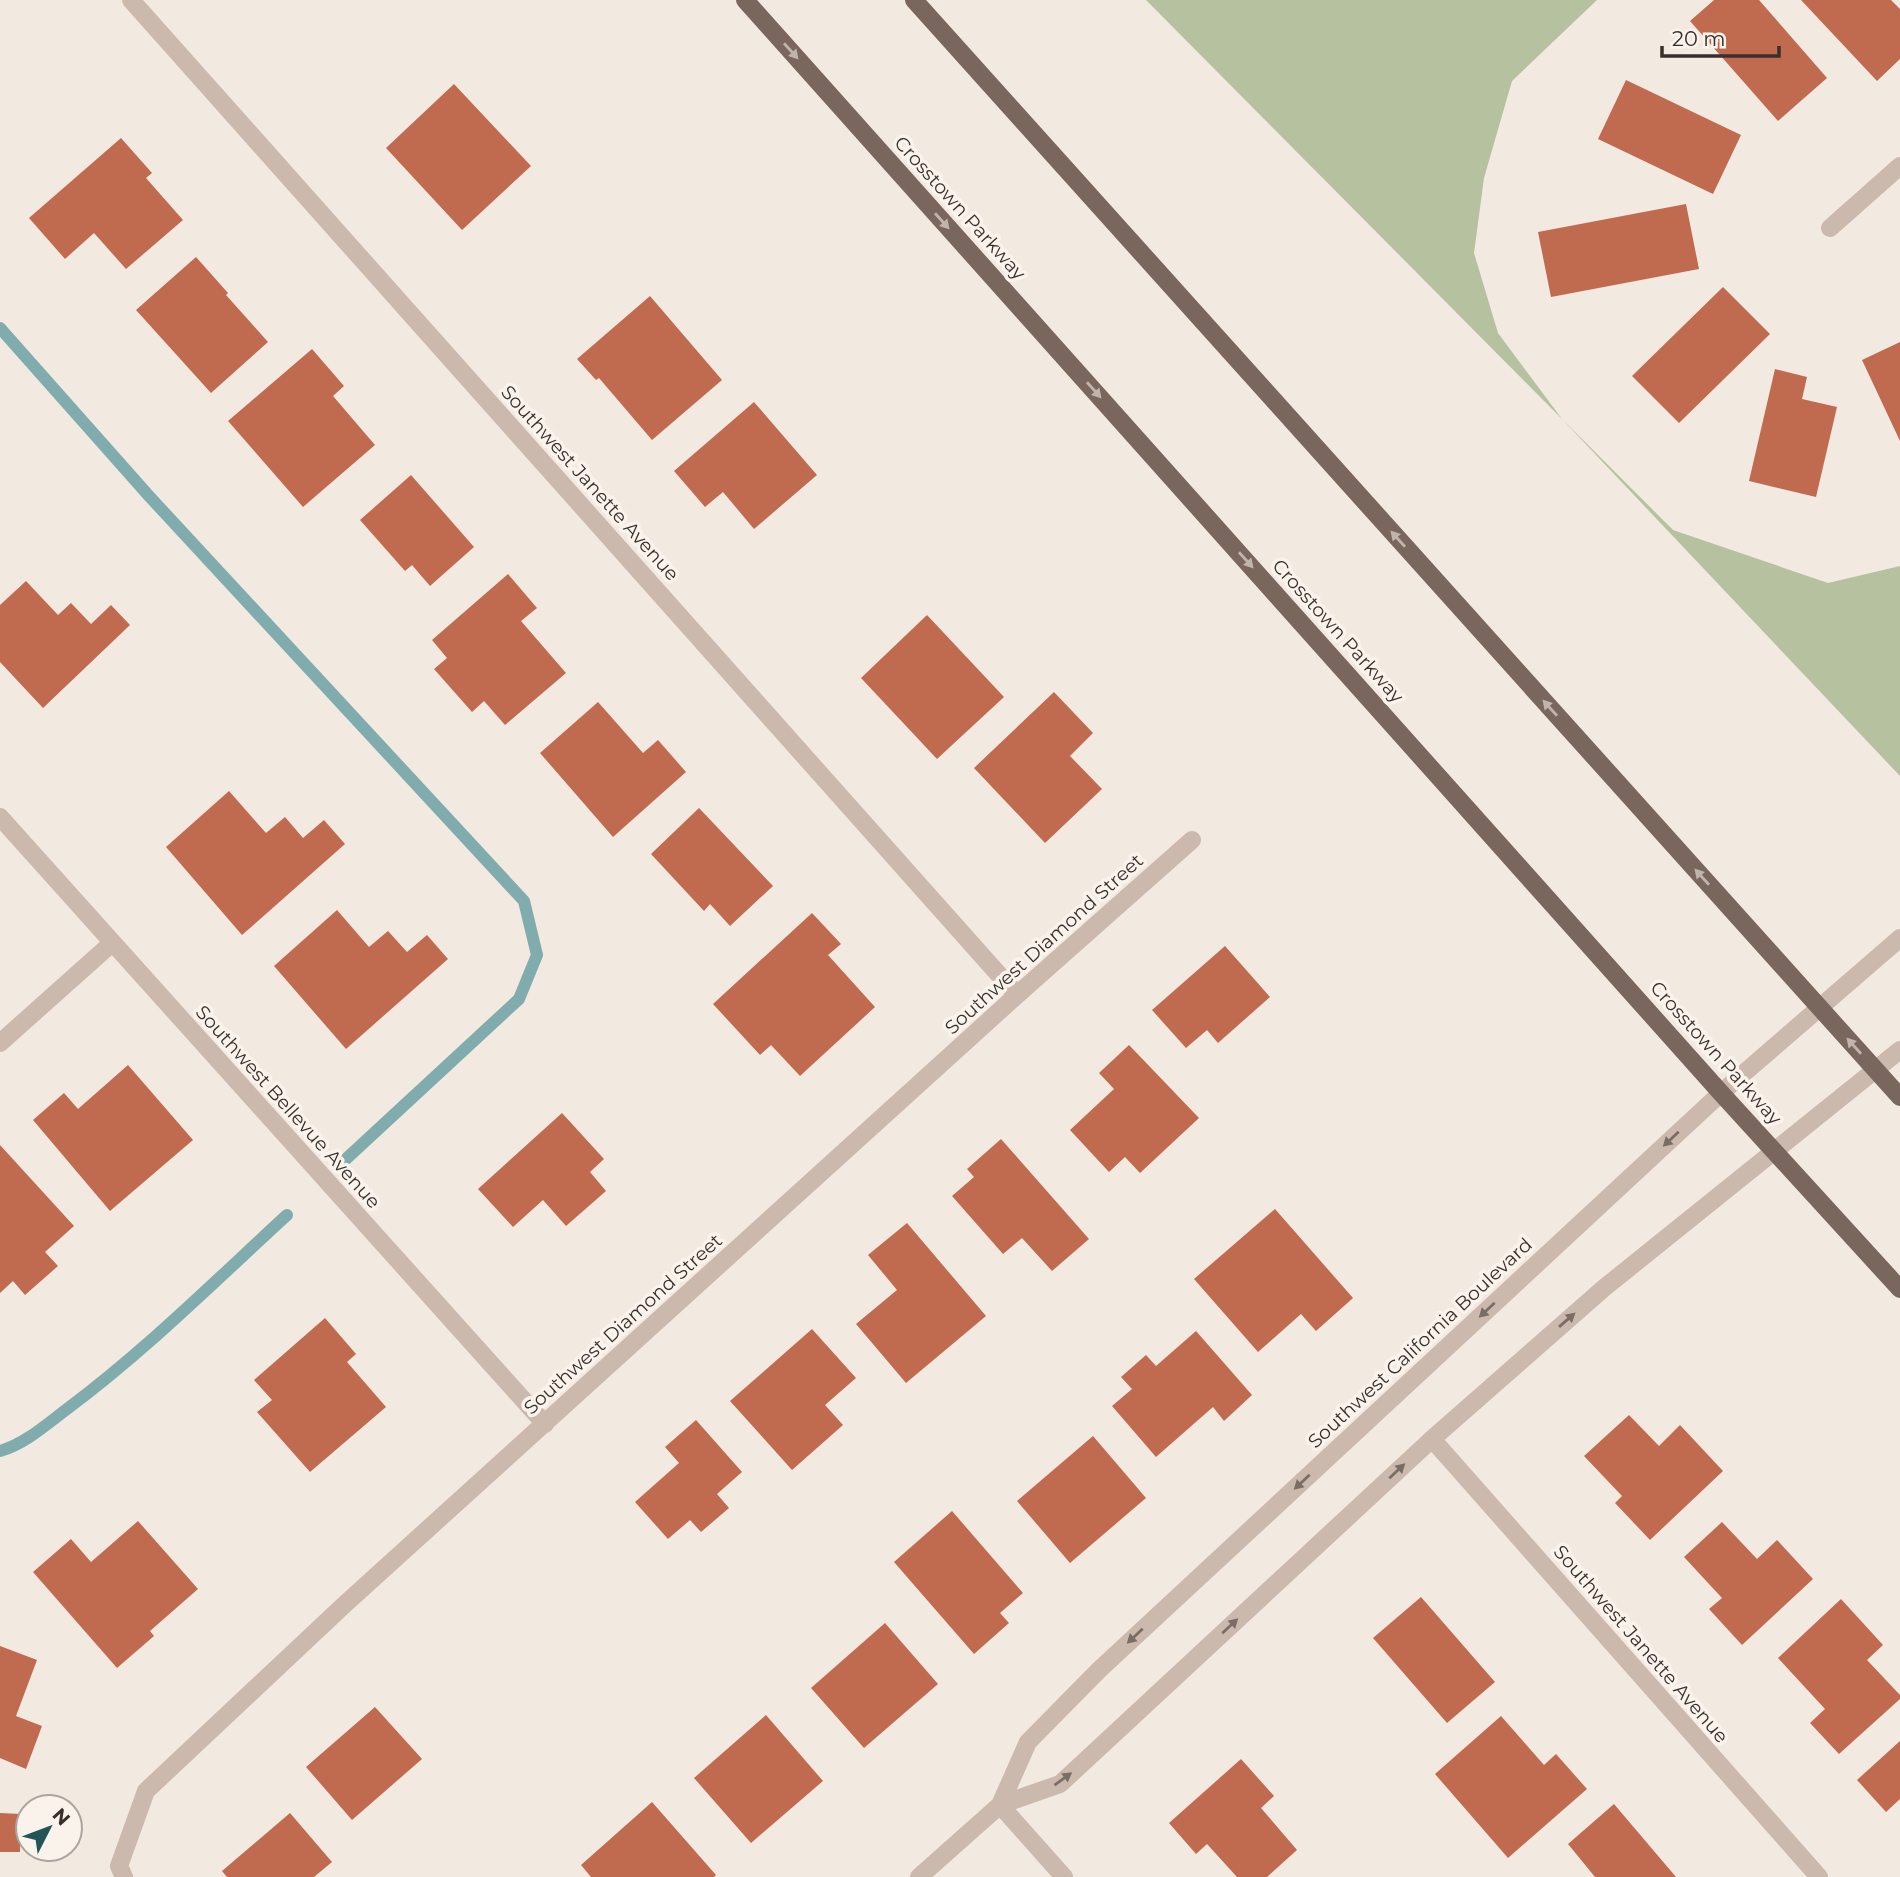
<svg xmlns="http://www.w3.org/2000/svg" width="1900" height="1877" viewBox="0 0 1900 1877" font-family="Montserrat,sans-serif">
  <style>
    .green { fill: #b6c1a0 }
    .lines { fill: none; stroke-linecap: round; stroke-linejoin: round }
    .stream { stroke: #80acae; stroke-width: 12 }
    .building { fill: #c06a50 }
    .minor { stroke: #cab9ac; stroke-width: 18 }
    .major { stroke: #79665d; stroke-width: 18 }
    .oneway { fill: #c0b4ac }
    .oneway2 { fill: #7a6d65 }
    .labels { text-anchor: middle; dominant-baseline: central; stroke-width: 7; stroke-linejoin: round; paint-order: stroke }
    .street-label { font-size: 19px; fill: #382f2b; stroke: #faf3ec }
  </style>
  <rect width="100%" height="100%" fill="#f2e9e0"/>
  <!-- green -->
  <path class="green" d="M1146 0H1597L1512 81 1484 178 1474 253 1498 333 1562 419 1673 530 1828 583 1900 566V776L1562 419Z"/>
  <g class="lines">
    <!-- stream -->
    <path class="stream" d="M0 328 149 496 524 901 537 955 519 999 346 1159
      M0 1451C25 1444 47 1424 67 1409 146 1350 215 1281 287 1215"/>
  </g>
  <!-- building -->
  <path class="building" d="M1714 0H1759L1827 78 1778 121 1690 21Z
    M1801 0H1891L1900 9V59L1877 81Z
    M1626 80 1741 135 1713 194 1598 139Z
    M454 84 531 166 462 230 386 148Z
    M121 138 152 173 146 178 183 220 126 269 94 233 65 259 29 218Z
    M1686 204 1699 269 1551 297 1538 232Z
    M196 257 228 293 226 295 268 342 211 393 136 310Z
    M1723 287 1770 334 1679 423 1632 376Z
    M650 296 722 380 652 440 599 378 596 380 577 359Z
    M1900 342V441L1862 360Z
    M312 349 344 386 333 396 375 445 303 507 228 421Z
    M1775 369 1807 377 1802 399 1837 407 1816 497 1749 481Z
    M754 402 817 475 754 529 723 492 705 507 674 471Z
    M411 475 474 547 430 586 412 565 405 571 360 520Z
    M508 574 537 608 521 621 566 673 505 725 484 701 472 712 434 669 447 658 432 640Z
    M26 581 58 615 71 603 91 624 111 605 130 625 43 708 0 662V605Z
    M927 615 1004 697 937 759 861 678Z
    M1054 692 1093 733 1070 756 1102 789 1045 843 974 768Z
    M598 702 643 753 658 740 686 772 613 837 540 753Z
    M229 791 266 833 285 817 303 838 324 820 345 844 242 935 166 847Z
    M699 808 773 886 730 926 710 904 704 911 651 854Z
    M337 910 369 947 388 931 407 952 427 935 448 959 346 1049 274 966Z
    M812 913 841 944 828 955 875 1007 800 1076 771 1045 760 1055 713 1004Z
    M1225 946 1270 997 1218 1043 1207 1030 1186 1048 1152 1010Z
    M1129 1045 1199 1118 1140 1173 1125 1157 1109 1172 1070 1130 1114 1089 1099 1073Z
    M128 1065 193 1140 110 1211 33 1120 64 1093 78 1109Z
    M562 1113 604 1159 590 1172 606 1191 566 1226 543 1200 513 1227 478 1189Z
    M1001 1139 1089 1239 1052 1271 1022 1238 1003 1254 952 1196 974 1177 967 1169Z
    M0 1145 74 1226 45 1252 58 1266 25 1295 13 1281 0 1293Z
    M1275 1209 1353 1298 1316 1331 1301 1314 1258 1352 1194 1279Z
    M907 1223 986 1316 906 1383 856 1324 897 1290 868 1255Z
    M325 1318 356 1354 347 1362 386 1407 310 1472 257 1412 272 1400 254 1380Z
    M812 1329 856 1378 825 1405 843 1425 792 1470 730 1401Z
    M1196 1331 1252 1395 1224 1421 1213 1407 1156 1457 1112 1406 1132 1389 1121 1377 1146 1355 1156 1366Z
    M1629 1415 1659 1446 1680 1425 1723 1471 1650 1540 1615 1503 1622 1496 1584 1456Z
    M696 1420 742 1472 717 1494 729 1508 701 1532 690 1520 668 1539 635 1502 679 1463 665 1447Z
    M1093 1436 1146 1498 1070 1563 1017 1501Z
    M952 1511 1023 1593 1000 1613 1009 1623 974 1654 894 1562Z
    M138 1521 198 1589 150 1631 154 1636 117 1668 33 1572 71 1539 91 1562Z
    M1722 1522 1757 1559 1777 1540 1813 1579 1742 1645 1709 1609 1722 1598 1684 1557Z
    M1421 1597 1495 1682 1447 1723 1373 1638Z
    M1841 1599 1883 1645 1867 1660 1900 1695V1699L1839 1754 1810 1723 1825 1709 1778 1658Z
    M885 1623 938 1684 864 1748 811 1688Z
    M0 1646 37 1660 16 1716 42 1726 26 1769 0 1758Z
    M375 1707 422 1759 352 1820 306 1767Z
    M766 1715 823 1781 751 1843 694 1778Z
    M1501 1716 1544 1765 1556 1754 1587 1789 1508 1858 1435 1774Z
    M1900 1741V1799L1886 1812 1857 1780Z
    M1241 1759 1274 1796 1261 1808 1297 1850 1267 1877H1237L1207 1844 1196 1854 1169 1823Z
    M652 1802 716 1875 714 1877H591L581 1865Z
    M1614 1804 1676 1877H1595L1568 1844Z
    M0 1813 21 1814 20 1852H0Z
    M290 1813 332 1862 314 1877H227L222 1871Z"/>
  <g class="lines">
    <!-- minor -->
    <path class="minor" d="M131 0 1017 995
      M1830 228 1900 166
      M0 817 545 1424
      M0 1043 112 943
      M1432 1439 1819 1877
      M1000 1805 1028 1742 1099 1670 1721 1093 1900 938
      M1000 1805 1064 1877
      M124 1877 119 1866 146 1791 344 1605 1017 995 1192 840
      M919 1877 1000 1805 1060 1784 1432 1439 1604 1288 1900 1050"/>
    <!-- major -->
    <path class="major" d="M745 0 1721 1093 1900 1289
      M914 0 1900 1097"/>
  </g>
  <!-- one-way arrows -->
  <defs><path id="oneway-solid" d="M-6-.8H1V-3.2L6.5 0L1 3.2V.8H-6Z" transform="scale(1.75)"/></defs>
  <g class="oneway">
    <use href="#oneway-solid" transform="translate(791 51) rotate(48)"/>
    <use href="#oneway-solid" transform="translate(942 221) rotate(48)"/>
    <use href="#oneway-solid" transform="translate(1094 390) rotate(48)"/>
    <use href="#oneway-solid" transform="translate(1398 539) rotate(-132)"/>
    <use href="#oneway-solid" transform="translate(1246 560) rotate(48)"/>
    <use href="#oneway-solid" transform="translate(1550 708) rotate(-132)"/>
    <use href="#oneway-solid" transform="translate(1702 877) rotate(-132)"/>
    <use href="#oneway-solid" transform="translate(1854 1046) rotate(-132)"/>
  </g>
  <g class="oneway2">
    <use href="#oneway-solid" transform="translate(1671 1139) rotate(137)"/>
    <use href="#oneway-solid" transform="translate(1487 1310) rotate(137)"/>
    <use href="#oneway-solid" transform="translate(1567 1320) rotate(-41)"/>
    <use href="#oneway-solid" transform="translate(1397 1471) rotate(-43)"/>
    <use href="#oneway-solid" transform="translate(1302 1482) rotate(137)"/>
    <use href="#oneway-solid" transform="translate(1230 1626) rotate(-43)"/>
    <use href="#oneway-solid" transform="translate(1135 1636) rotate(137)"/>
    <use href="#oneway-solid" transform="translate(1063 1779) rotate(-36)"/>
  </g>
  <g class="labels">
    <!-- street labels -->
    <g class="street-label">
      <text transform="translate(960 208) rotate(48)">Crosstown Parkway</text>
      <text transform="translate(590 483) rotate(48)">Southwest Janette Avenue</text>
      <text transform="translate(1338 631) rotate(48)">Crosstown Parkway</text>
      <text transform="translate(1044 944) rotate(-42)">Southwest Diamond Street</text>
      <text transform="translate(1716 1053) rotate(48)">Crosstown Parkway</text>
      <text transform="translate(288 1107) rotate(48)">Southwest Bellevue Avenue</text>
      <text transform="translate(623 1324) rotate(-42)">Southwest Diamond Street</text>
      <text transform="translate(1420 1343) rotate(-43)">Southwest California Boulevard</text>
      <text transform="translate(1641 1644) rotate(49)">Southwest Janette Avenue</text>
    </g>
  </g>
  <!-- north arrow -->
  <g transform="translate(49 1828) rotate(48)"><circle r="33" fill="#faf3ec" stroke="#aca59f" stroke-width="2"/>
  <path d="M0-5L12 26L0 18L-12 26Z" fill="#225558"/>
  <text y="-10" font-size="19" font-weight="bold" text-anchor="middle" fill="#382f2b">N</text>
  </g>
  <!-- scale -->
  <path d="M1662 46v10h117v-10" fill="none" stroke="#382f2b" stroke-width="3.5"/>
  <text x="1672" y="46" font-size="21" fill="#382f2b" stroke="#faf3ec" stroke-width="5" paint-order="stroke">20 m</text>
</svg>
